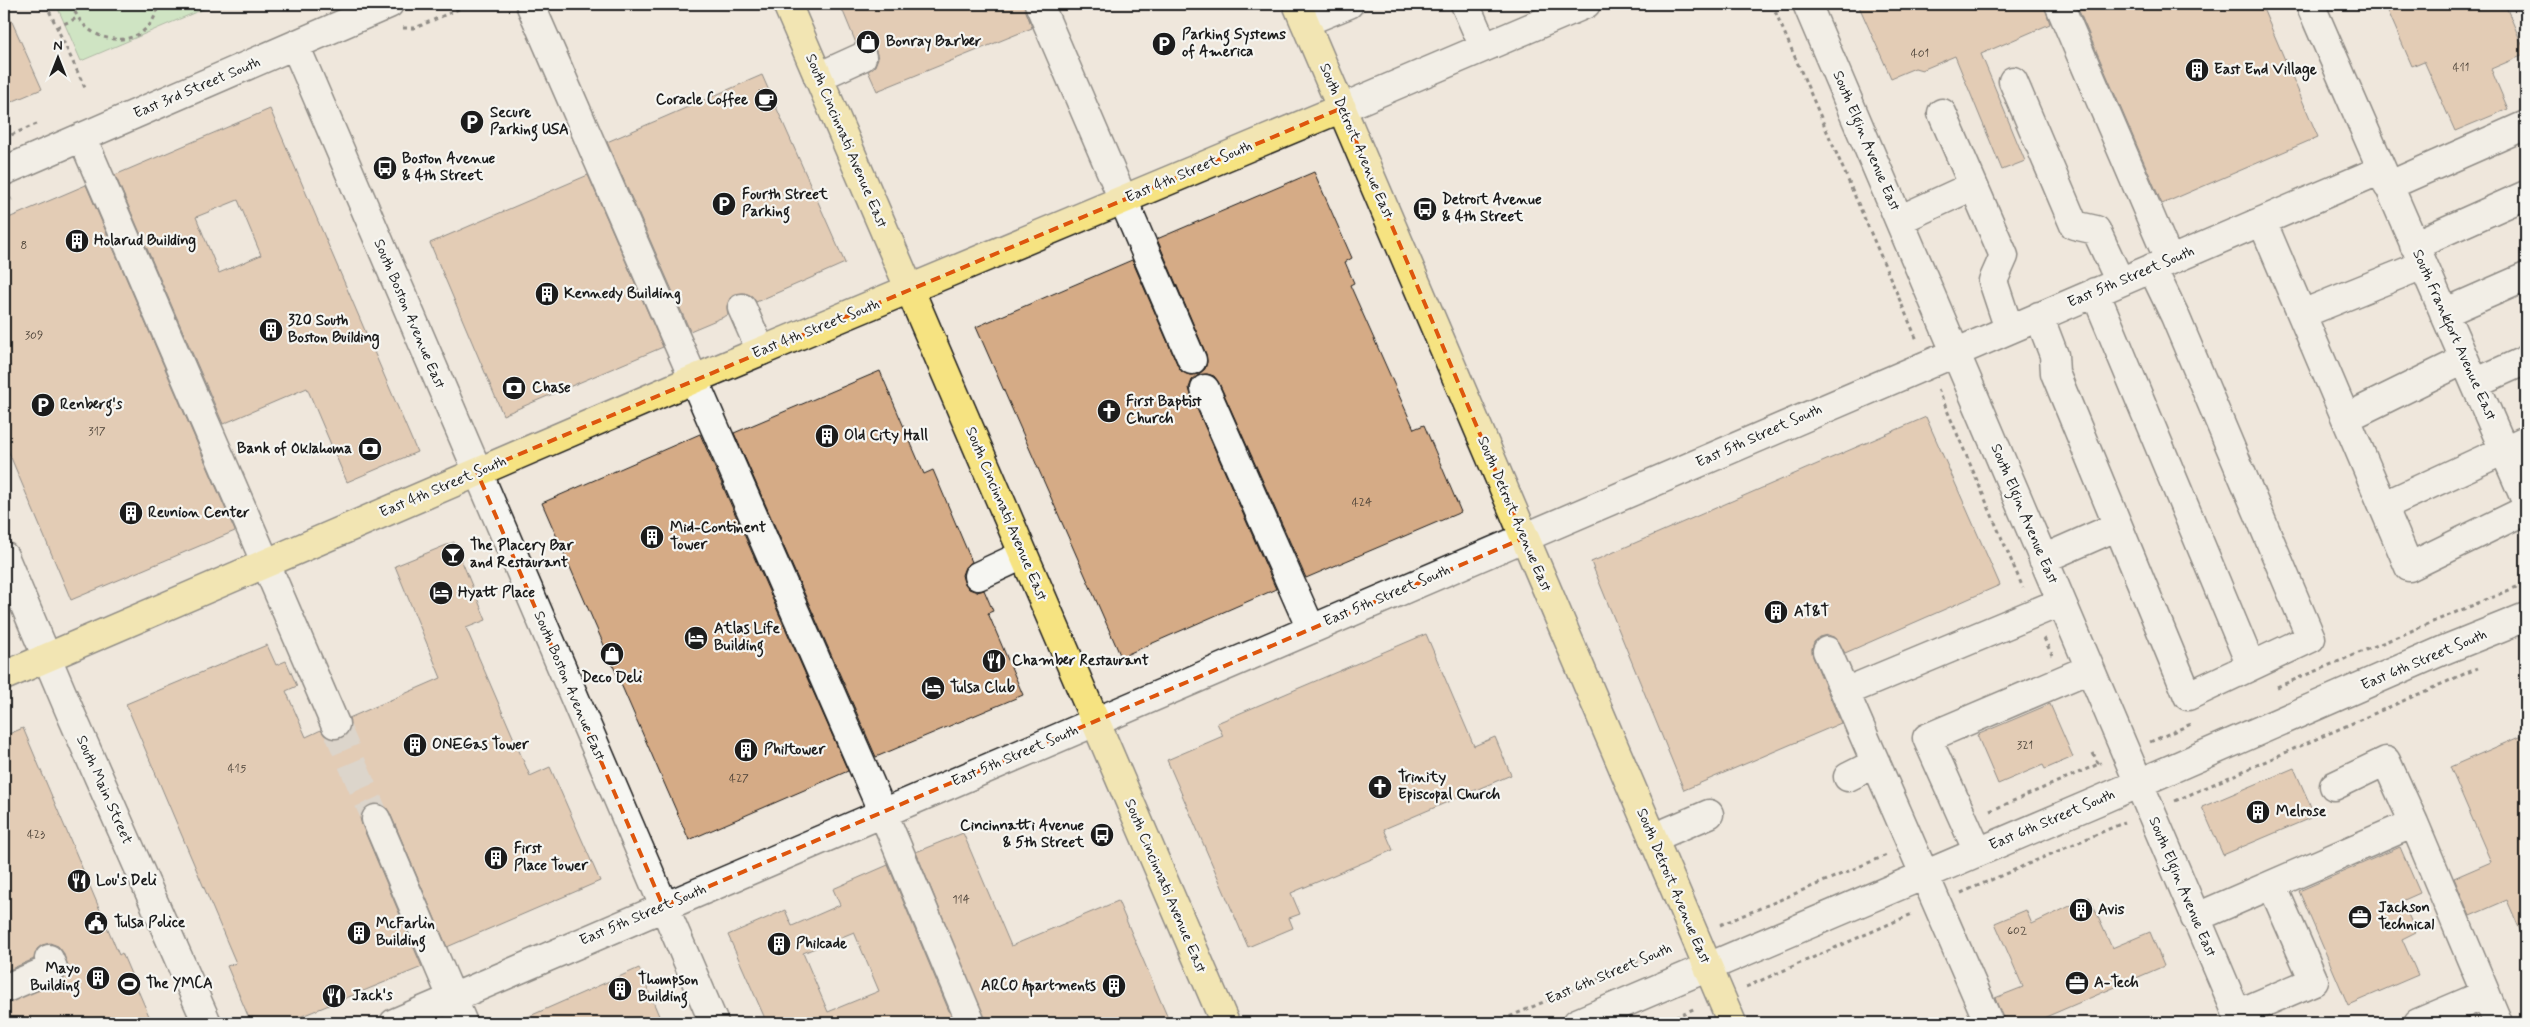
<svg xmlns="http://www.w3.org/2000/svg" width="2530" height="1027" viewBox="0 0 2530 1027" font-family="Mynerve,sans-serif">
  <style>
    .green { fill: #a9e1a5; stroke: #627e60 }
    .building { fill: #d5ab86; stroke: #1c1c1c; fill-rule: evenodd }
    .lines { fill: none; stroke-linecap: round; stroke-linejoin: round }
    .minor-tunnel { stroke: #c5beb6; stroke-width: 28; stroke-dasharray: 28 14; stroke-linecap: butt }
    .minor-casing { stroke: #1c1c1c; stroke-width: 31 }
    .major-casing { stroke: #1c1c1c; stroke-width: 31 }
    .path { stroke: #1c1c1c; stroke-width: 3; stroke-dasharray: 4 4; stroke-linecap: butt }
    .minor { stroke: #f6f6f2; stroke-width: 28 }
    .major { stroke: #f6e381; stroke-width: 28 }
    .marked { fill: none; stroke: #de560d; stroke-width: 4; stroke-dasharray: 10 6; stroke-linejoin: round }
    .labels { text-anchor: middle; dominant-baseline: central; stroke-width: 4.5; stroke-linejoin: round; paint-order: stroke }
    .number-label { font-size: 12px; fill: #4a4036 }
    .poi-label { font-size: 15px; font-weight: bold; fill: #1c1c1c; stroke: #f6f6f2; text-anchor: start }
    .street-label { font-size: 15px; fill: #1c1c1c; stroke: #f6f6f2 }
  </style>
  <rect width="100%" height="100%" fill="#efe7dc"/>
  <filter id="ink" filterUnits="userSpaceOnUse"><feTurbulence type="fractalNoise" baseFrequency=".02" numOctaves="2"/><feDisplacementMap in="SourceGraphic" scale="10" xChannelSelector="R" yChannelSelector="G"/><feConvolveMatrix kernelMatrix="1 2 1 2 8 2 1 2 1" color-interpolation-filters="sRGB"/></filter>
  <g filter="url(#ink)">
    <!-- green -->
    <path class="green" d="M56 4H215L81 61Z"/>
    <!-- building -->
    <path class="building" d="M4 4 42 89 4 105Z
      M840 4H1024L1032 28 877 91 868 71 875 66 878 58 876 51 871 44 863 41 856 43Z
      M1858 4H2044L2050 24 1981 54 2025 161 2002 170 1955 56 1922 70 1915 68 1891 78Z
      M2076 4H2261L2318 137 2162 204Z
      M2385 4H2505L2526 54 2491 69 2508 109 2455 131 2424 61 2412 66Z
      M762 75 845 263 756 302 752 296 744 293 735 294 730 298 727 306 728 315 690 331 607 142Z
      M270 109 417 452 347 482 307 388 223 424 115 175ZM238 200 261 255 219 273 196 217Z
      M1314 172 1352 258 1345 262 1354 283 1350 285 1414 429 1424 425 1461 512 1306 578 1219 383 1214 376 1207 374 1199 375 1192 380 1189 388 1191 395 1276 589 1121 657 976 327 1132 260 1178 366 1182 372 1190 375 1199 374 1205 369 1207 362 1206 354 1157 239Z
      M588 175 663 347 503 415 430 243Z
      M86 185 235 531 71 600 4 441V220Z
      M880 371 924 474 933 470 972 562 965 567 962 575 964 582 969 589 977 592 984 590 993 611 988 613 1023 695 876 757 734 433Z
      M1926 417 2000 585 1845 653 1836 638 1828 635 1820 637 1814 642 1812 649 1813 657 1841 723 1684 790 1591 562Z
      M700 434 848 771 689 840 542 503Z
      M454 542 486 620 466 628 530 776 550 767 600 881 447 947 390 813 385 806 377 803 370 804 363 810 360 818 362 825 422 967 285 1023H251L227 966 236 963 126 704 267 645 276 665 286 661 297 686 286 691 306 737 321 730 326 737 333 739 342 738 348 733 350 726 349 718 441 678 395 566Z
      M1426 634 1474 746 1495 737 1511 775 1384 829 1393 850 1291 893 1300 914 1289 918 1293 928 1248 947 1167 760 1223 736 1217 723Z
      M2050 704 2073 757 2045 769 2043 765 1998 784 1977 735Z
      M23 728 119 955 122 953 152 1023H4V1004L59 982 66 977 69 969 63 952 58 946 50 943 42 945 37 949 34 959 4 972V736Z
      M2526 734V944L2507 900 2470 916 2454 878 2491 862 2450 767Z
      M2294 768 2315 816 2223 855 2202 807Z
      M963 833 1011 946 1118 901 1170 1023H986L916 852Z
      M2400 847 2420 893 2402 901 2416 932 2402 939 2418 975 2348 1005 2299 891Z
      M888 865 954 1023H767L728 935 785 910 792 926 840 905 833 889ZM854 932 879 991 828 1012 803 953Z
      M2089 897 2112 948 2150 932 2164 966 2032 1023H2004L1995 998 2023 987 1995 923 2026 910 2032 924Z
      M639 968 662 1023H514Z"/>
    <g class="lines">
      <!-- minor-tunnel -->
      <path class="minor-tunnel" d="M335 724 376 819"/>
      <!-- minor casing -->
      <g class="minor-casing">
        <path id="minor" d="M530 4 883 813 971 1023
          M1039 4 1192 360
          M1465 4 1484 47
          M1807 4 2241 1023
          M2059 4 2169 260
          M2310 4 2526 501
          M1305 22 1349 4
          M295 45 714 1023
          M818 77 862 57
          M2013 81 2074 225 2096 230 2120 282
          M1342 108 1586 4
          M1942 113 2004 256 1993 281 2009 329
          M82 137 335 724
          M4 171 389 4
          M2388 186 2526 125
          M1899 220 1973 186
          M2262 221 2409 567 2526 510
          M2414 245 2526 195
          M2095 292 2251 666
          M742 308 761 351
          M2444 313 2526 277
          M2302 314 2423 265
          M2039 316 2054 355 2055 373 2118 526
          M2475 383 2526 360
          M1205 389 1311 629
          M2346 418 2464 360
          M2383 506 2526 440
          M4 556 70 712 207 1023
          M2043 559 2118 526 2188 696 2311 638 2175 316 2152 268
          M978 576 1023 555
          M1827 651 1989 1023
          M1845 692 2061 602
          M1848 777 1876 763
          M2334 786 2386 761 2414 823 2498 1023
          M376 819 463 1023
          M1653 838 1709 814
          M1978 852 1927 738 2089 669
          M2195 918 2414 823
          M4 989 53 968 49 959
          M2237 1014 2314 981 2272 885
          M394 1023 2381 170
          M1577 1023 2098 801 2444 650 2526 617
          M2418 1023 2486 994"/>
      </g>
      <!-- major casing -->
      <g class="major-casing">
        <path id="major" d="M787 4 1225 1023
          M1297 4 1732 1023
          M4 676 692 380 1342 108"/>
      </g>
      <!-- path -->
      <path class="path" d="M46 4 86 90
        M72 4C86 51 152 51 158 4
        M272 4 274 9
        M1772 4 1917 340
        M158 9 170 4
        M57 27 77 18
        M403 28H415L470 4
        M4 138 39 123
        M4 202 12 199
        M1938 389 2023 588
        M2044 638 2052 655
        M2277 687 2526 583
        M2150 742 2191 724
        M2093 753 2099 765
        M2175 801 2478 668
        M1990 811 2101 763
        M1961 893 2125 822
        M1720 925 1887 855
        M1746 987 1912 914
        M1495 1023 1671 947
        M1660 1023 1696 1008"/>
      <!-- minor -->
      <use href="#minor" class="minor"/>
      <!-- major -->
      <use href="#major" class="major"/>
    </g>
  </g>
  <!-- marked area -->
  <path d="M0 0H2530V1027H0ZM1342 108 1524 538 663 906 477 472Z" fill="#efe7dc" fill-opacity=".55" fill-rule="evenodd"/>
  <path class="marked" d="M1342 108 1524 538 663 906 477 472Z"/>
  <!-- icons -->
  <defs>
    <g id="shop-disc" transform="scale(1.25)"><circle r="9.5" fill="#1c1c1c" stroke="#f6f6f2"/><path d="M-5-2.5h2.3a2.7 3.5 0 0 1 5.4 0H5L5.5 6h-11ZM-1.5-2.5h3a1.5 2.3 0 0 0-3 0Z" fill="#fff"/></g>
    <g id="parking-disc" transform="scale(1.25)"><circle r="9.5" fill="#1c1c1c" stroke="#f6f6f2"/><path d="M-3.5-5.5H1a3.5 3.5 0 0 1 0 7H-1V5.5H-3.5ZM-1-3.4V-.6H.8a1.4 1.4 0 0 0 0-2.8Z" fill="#fff"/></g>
    <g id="building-disc" transform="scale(1.25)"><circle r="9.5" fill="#1c1c1c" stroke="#f6f6f2"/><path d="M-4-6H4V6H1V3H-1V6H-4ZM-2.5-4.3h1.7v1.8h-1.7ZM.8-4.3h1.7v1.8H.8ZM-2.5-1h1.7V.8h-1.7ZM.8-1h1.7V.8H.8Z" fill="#fff"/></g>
    <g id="cafe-disc" transform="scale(1.25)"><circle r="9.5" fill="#1c1c1c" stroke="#f6f6f2"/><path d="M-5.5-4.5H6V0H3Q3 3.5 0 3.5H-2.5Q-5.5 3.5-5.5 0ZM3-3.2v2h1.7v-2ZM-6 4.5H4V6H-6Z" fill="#fff"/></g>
    <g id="bus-disc" transform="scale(1.25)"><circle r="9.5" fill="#1c1c1c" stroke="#f6f6f2"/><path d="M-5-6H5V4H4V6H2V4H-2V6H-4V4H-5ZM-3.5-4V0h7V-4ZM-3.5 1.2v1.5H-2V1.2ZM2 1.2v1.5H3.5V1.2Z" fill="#fff"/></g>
    <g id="bank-disc" transform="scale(1.25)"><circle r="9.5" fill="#1c1c1c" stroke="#f6f6f2"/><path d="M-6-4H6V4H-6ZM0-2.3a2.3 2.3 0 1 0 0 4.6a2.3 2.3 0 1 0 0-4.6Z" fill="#fff"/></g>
    <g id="church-disc" transform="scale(1.25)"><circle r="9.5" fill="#1c1c1c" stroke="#f6f6f2"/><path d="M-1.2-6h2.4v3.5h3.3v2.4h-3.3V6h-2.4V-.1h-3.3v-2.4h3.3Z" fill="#fff"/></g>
    <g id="bar-disc" transform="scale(1.25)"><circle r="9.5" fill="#1c1c1c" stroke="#f6f6f2"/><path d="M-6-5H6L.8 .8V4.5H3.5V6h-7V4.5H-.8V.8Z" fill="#fff"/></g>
    <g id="hotel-disc" transform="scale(1.25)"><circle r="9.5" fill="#1c1c1c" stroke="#f6f6f2"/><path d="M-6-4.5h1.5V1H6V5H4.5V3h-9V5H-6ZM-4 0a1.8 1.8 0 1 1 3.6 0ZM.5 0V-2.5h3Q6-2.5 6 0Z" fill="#fff"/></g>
    <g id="restaurant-disc" transform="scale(1.25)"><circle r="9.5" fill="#1c1c1c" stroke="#f6f6f2"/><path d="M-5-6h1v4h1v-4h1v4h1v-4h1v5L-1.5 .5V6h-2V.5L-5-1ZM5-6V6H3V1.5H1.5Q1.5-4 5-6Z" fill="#fff"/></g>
    <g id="office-disc" transform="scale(1.25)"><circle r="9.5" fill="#1c1c1c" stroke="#f6f6f2"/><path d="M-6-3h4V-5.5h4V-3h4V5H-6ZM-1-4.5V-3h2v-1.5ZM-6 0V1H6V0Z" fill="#fff"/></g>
    <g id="civic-disc" transform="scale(1.25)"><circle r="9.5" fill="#1c1c1c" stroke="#f6f6f2"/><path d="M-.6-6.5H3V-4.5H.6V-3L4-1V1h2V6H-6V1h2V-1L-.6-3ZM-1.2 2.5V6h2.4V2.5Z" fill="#fff"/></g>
    <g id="stadium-disc" transform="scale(1.25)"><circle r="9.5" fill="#1c1c1c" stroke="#f6f6f2"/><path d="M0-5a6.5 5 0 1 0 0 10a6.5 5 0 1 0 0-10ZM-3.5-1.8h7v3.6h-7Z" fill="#fff"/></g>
  </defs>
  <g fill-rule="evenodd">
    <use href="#shop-disc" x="868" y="42"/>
    <use href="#parking-disc" x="1164" y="44"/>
    <use href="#building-disc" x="2197" y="70"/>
    <use href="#cafe-disc" x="766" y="100"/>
    <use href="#parking-disc" x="472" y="122"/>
    <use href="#bus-disc" x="385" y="168"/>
    <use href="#parking-disc" x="724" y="204"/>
    <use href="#bus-disc" x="1425" y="209"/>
    <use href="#building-disc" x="77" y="241"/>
    <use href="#building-disc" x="547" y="294"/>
    <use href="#building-disc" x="271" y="330"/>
    <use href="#bank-disc" x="514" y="388"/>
    <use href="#parking-disc" x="43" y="405"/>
    <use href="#church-disc" x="1109" y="411"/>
    <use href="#building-disc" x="827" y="436"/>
    <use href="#bank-disc" x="370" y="449"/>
    <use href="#building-disc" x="131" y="513"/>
    <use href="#building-disc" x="652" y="537"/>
    <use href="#bar-disc" x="453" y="555"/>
    <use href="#hotel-disc" x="441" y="593"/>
    <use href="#building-disc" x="1776" y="612"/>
    <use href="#hotel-disc" x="696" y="638"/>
    <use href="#shop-disc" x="612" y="654"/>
    <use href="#restaurant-disc" x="994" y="661"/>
    <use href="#hotel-disc" x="933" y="688"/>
    <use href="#building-disc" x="415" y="745"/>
    <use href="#building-disc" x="746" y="750"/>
    <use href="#church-disc" x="1380" y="787"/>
    <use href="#building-disc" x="2258" y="812"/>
    <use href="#bus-disc" x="1102" y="835"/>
    <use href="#building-disc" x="496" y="858"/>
    <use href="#restaurant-disc" x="79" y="881"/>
    <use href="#building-disc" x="2081" y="910"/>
    <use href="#office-disc" x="2360" y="917"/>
    <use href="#civic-disc" x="96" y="923"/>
    <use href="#building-disc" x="359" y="933"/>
    <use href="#building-disc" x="779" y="944"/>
    <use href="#building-disc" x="98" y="978"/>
    <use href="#office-disc" x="2077" y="983"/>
    <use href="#stadium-disc" x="129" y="984"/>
    <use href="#building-disc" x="1114" y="986"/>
    <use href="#building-disc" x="620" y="989"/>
    <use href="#restaurant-disc" x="334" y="996"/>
  </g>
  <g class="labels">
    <!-- number labels -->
    <g class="number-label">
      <text x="1920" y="54">401</text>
      <text x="2461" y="68">411</text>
      <text x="24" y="246">8</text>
      <text x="34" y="336">309</text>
      <text x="97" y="432">317</text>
      <text x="1362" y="503">424</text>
      <text x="2025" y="746">321</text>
      <text x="237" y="769">415</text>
      <text x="739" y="779">427</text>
      <text x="36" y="835">423</text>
      <text x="961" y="900">114</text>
      <text x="2017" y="931">602</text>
    </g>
    <!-- poi labels -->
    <g class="poi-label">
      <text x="1182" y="35">Parking Systems<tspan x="1182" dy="17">of America</tspan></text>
      <text x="886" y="42">Bonray Barber</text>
      <text x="2214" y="70">East End Village</text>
      <text x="748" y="100" text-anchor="end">Coracle Coffee</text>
      <text x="490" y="113">Secure<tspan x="490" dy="17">Parking USA</tspan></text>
      <text x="402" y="159">Boston Avenue<tspan x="402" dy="17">&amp; 4th Street</tspan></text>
      <text x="742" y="195">Fourth Street<tspan x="742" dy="17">Parking</tspan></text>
      <text x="1442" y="200">Detroit Avenue<tspan x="1442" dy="17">&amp; 4th Street</tspan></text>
      <text x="94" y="241">Holarud Building</text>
      <text x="564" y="294">Kennedy Building</text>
      <text x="288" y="321">320 South<tspan x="288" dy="17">Boston Building</tspan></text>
      <text x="532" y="388">Chase</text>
      <text x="1126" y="402">First Baptist<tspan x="1126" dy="17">Church</tspan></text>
      <text x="60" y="405">Renberg's</text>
      <text x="844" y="436">Old City Hall</text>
      <text x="352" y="449" text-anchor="end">Bank of Oklahoma</text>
      <text x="148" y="513">Reunion Center</text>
      <text x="670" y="528">Mid-Continent<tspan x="670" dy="17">Tower</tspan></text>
      <text x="470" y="546">The Placery Bar<tspan x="470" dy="17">and Restaurant</tspan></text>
      <text x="458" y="593">Hyatt Place</text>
      <text x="1794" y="612">AT&amp;T</text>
      <text x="714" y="629">Atlas Life<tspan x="714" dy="17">Building</tspan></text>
      <text x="1012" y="661">Chamber Restaurant</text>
      <text x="612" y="678" text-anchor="middle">Deco Deli</text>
      <text x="950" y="688">Tulsa Club</text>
      <text x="432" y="745">ONEGas Tower</text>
      <text x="764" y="750">Philtower</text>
      <text x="1398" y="778">Trinity<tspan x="1398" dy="17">Episcopal Church</tspan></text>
      <text x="2276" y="812">Melrose</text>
      <text x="1084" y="826" text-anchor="end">Cincinnatti Avenue<tspan x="1084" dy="17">&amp; 5th Street</tspan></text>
      <text x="514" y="849">First<tspan x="514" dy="17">Place Tower</tspan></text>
      <text x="96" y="881">Lou's Deli</text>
      <text x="2378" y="908">Jackson<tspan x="2378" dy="17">Technical</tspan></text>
      <text x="2098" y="910">Avis</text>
      <text x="114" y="923">Tulsa Police</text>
      <text x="376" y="924">McFarlin<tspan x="376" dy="17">Building</tspan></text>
      <text x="796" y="944">Philcade</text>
      <text x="80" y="969" text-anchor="end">Mayo<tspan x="80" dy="17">Building</tspan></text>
      <text x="638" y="980">Thompson<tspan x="638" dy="17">Building</tspan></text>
      <text x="2094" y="983">A-Tech</text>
      <text x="146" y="984">The YMCA</text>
      <text x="1096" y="986" text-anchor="end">ARCO Apartments</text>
      <text x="352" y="996">Jack's</text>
    </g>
    <!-- street labels -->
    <g class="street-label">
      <text transform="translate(197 88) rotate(-23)">East 3rd Street South</text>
      <text transform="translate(846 141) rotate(67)">South Cincinnati Avenue East</text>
      <text transform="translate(1356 141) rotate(67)">South Detroit Avenue East</text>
      <text transform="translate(1866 141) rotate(67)">South Elgin Avenue East</text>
      <text transform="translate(1189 172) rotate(-23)">East 4th Street South</text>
      <text transform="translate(2131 277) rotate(-23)">East 5th Street South</text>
      <text transform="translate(409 314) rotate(67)">South Boston Avenue East</text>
      <text transform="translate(816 329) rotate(-22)">East 4th Street South</text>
      <text transform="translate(2454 335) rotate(66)">South Frankfort Avenue East</text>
      <text transform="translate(1759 436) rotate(-24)">East 5th Street South</text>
      <text transform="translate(443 487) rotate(-23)">East 4th Street South</text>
      <text transform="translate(1006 514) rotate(67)">South Cincinnati Avenue East</text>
      <text transform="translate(1514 514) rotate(67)">South Detroit Avenue East</text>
      <text transform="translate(2024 514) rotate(67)">South Elgin Avenue East</text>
      <text transform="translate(1387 596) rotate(-23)">East 5th Street South</text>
      <text transform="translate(2424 660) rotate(-23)">East 6th Street South</text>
      <text transform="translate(569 686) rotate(67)">South Boston Avenue East</text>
      <text transform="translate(1015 756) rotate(-23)">East 5th Street South</text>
      <text transform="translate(104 790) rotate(66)">South Main Street</text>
      <text transform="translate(2052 820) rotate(-23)">East 6th Street South</text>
      <text transform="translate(1165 886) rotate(67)">South Cincinnati Avenue East</text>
      <text transform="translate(1673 886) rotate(67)">South Detroit Avenue East</text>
      <text transform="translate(2182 887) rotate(67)">South Elgin Avenue East</text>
      <text transform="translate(643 915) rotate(-23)">East 5th Street South</text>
      <text transform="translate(1609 974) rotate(-23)">East 6th Street South</text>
    </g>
  </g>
  <!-- margin -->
  <rect width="2530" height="1027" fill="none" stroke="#f6f6f2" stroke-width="20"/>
  <rect x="10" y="10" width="2510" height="1007" fill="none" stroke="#1c1c1c" stroke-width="2" filter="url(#ink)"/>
  <!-- north arrow -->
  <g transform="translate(58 58)" stroke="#f6f6f2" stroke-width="4" paint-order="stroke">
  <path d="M0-4L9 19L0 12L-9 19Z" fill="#1c1c1c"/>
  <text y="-8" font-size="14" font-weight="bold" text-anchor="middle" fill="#1c1c1c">N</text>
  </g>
</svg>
